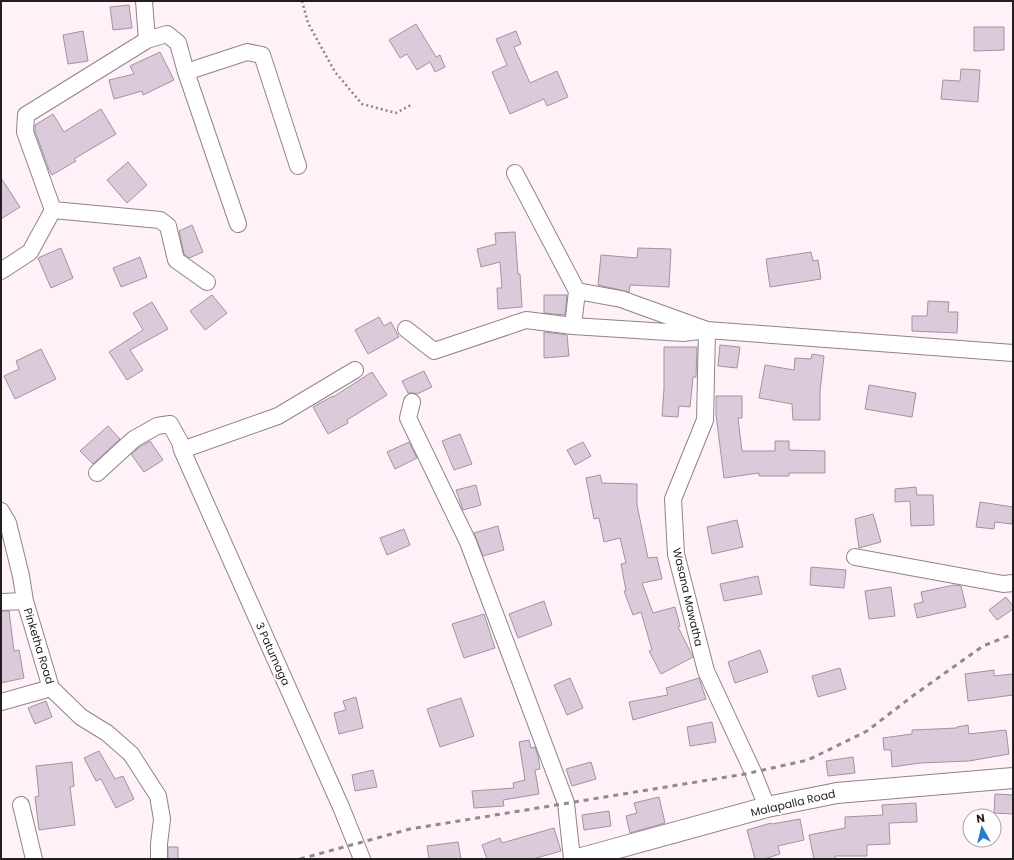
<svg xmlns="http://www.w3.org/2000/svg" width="1014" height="860" viewBox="0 0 1014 860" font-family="Poppins,sans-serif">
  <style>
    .building { fill: #dacada; stroke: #a193a1 }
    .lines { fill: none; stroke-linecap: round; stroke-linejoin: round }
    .minor-casing { stroke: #94818b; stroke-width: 18 }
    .tertiary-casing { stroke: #94818b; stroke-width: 22 }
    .path { stroke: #8d8489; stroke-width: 2.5; stroke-dasharray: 2 3; stroke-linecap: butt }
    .minor { stroke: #fff; stroke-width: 16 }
    .tertiary { stroke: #fff; stroke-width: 20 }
    .rail { stroke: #92888d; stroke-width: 3; stroke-dasharray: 5 5; stroke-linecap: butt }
    .labels { text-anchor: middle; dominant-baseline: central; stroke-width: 4; stroke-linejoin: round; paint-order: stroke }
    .street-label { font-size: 11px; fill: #241d21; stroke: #fff }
  </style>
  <rect width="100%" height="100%" fill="#fef1f7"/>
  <!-- building -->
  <path class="building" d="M129 5 132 28 113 30 110 7Z
    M416 24 436 57 440 55 445 67 435 72 430 62 417 70 407 54 400 58 389 40Z
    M974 27H1004V50L974 51Z
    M83 31 88 61 68 64 63 35Z
    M516 31 521 44 514 47 530 83 557 71 568 97 547 106 544 99 510 114 492 72 507 65 496 39Z
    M160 52 174 80 143 95 142 91 114 99 109 80 134 74 130 66Z
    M961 69 980 70 978 102 941 99 943 80 960 81Z
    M101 109 116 134 74 159 76 161 52 175 49 170 35 131V125L53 114 64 132Z
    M128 162 147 185 127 203 107 180Z
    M1 178 20 207 1 219Z
    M192 225 203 252 189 258 184 254 179 231Z
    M515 232 518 274H520L522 307 498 309 497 288H502L500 262 481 267 477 249 496 244 495 233Z
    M61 248 73 278 51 288 38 258Z
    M638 248 671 249 669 287 630 285 629 292 598 285 601 255 637 258Z
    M811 252 813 261 818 260 821 279 770 287 766 259Z
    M140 257 147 277 121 287 113 268Z
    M212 295 227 313 205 330 190 311Z
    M544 295H567L565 315 544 313Z
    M928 301 949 302 948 312H958L957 333 912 331V316H927Z
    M152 302 168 329 130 350 143 370 127 380 109 352 143 330 133 313Z
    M379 317 384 326 391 322 399 337 368 354 355 330Z
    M544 332 567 335 569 356 544 358Z
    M720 345 740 347 737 368 718 366Z
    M664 347H697L696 377H693L690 407 679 406 678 417 662 416 664 388Z
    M41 349 56 379 15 399 4 376 19 369 16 361Z
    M812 354 824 356 820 391V420H793L792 404 759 398 765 365 794 370 795 358 811 359Z
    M424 371 432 387 417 394 414 393H408L402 381Z
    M372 372 387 395 347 420 348 423 328 434 313 407 333 396V397Z
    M869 385 916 393 912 417 865 409Z
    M716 396H742V418H738L742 451H775V441H789V450L825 451V473H789V476H759V473L724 478 716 415Z
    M108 426 120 439 93 464 80 451Z
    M460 434 472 464 454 470 442 441Z
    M150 441 163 460 144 472 131 454 140 447Z
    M409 442 417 458 395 469 387 452Z
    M583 442 591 456 575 465 567 450Z
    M600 475 602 483 637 484V505L648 558 657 557 662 579 642 583 653 613 675 607 680 626 678 627 693 657 661 674 649 651 652 650 641 612 633 615 624 591H626L621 564 626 563 620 538 604 542 599 518 594 519 586 478Z
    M476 485 481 505 463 510 456 490Z
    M916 487 917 495H933L934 525 911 526 910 501 895 502V489Z
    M980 502 1013 507 1012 524 995 522 994 529 976 527Z
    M873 514 881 542 859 548 855 519Z
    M737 520 743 547 712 554 707 527Z
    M498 526 504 550 483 556 474 533Z
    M404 529 410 545 387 555 380 538Z
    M811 567 846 570 844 588 810 585Z
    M758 576 762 594 724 601 720 584Z
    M954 585 961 586 966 607 917 618 914 604 923 602 921 592Z
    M891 587 895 616 869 619 865 591Z
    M1006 597 1013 606V609L997 620 989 610Z
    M544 601 552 625 518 638 509 614Z
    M1 611H9L14 651 19 650 24 678 1 683Z
    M484 614 495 648 464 658 452 624Z
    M760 650 768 672 735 683 728 662Z
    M840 668 846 689 818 697 812 676Z
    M994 670V676L1013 674V695L968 701 965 674Z
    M570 678 583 708 567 715 554 685Z
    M699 678 706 699 633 720 629 702 668 695 666 688Z
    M356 697 363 728 339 734 334 713 346 710 343 701Z
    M461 698 474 736 440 747 427 709Z
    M46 701 52 717 35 724 28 708Z
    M712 722 716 742 690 746 687 727Z
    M968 725 969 734 1006 730 1009 754 969 761 920 763 892 767 891 750H884L883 738 912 734V730L957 728V727Z
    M529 740 531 748 535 747 538 756 540 769 535 770 539 794 503 800 504 806 474 808 472 791 514 788 513 783 525 780 519 742Z
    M99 751 115 779 123 776 134 799 116 808 101 779 96 781 84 758Z
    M853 757 855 773 828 776 826 761Z
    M72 762 74 786 70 787 75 825 39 830 35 797 39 796 36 766Z
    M591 762 596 779 572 786 566 769Z
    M373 770 377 787 355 791 352 775Z
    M995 794 1013 795V814L994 813Z
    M659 797 665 823 630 833 626 816 637 813 634 803Z
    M916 803 917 822 889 823 890 844 867 845V856H835L836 859H814L809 835 845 828V817L883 815 882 805Z
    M609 811 611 826 584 830 582 815Z
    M800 819 804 840 778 846 780 854 764 859H755L747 830 771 823 772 824Z
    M554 828 561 851 533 859H487L482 845 500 838 502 843Z
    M458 842 461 859H429L427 846Z
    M168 847H178V859H168Z"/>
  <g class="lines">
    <!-- minor casing -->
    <g class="minor-casing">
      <path id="minor" d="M144 1 147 40
        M186 72 247 52 262 55 298 166
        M515 173 577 291
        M53 210 25 132 26 115 147 40 167 34 178 43 186 72 238 224
        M1 271 30 252 53 210 160 220 168 226 176 260 207 282
        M573 326 683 333 707 330 705 420 673 499 676 554 706 671 753 772 767 807
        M406 329 434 351 526 320 573 326 577 291 621 299 707 330 1013 353
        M412 402 408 418 468 542 566 803 572 859
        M182 450 278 416 355 370
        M97 473 134 439 157 426 170 424 180 442 182 450 341 807 362 859
        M1 511 8 523 21 576 25 601 51 688 81 717 107 733 131 754 158 796 162 819 159 844V859
        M855 557 1003 584 1013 583
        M1 602 25 601
        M1 702 51 688
        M21 805 34 859"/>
    </g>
    <!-- tertiary casing -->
    <g class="tertiary-casing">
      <path id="tertiary" d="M578 859 767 807 837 793 1013 778"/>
    </g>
    <!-- path -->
    <path class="path" d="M302 1 308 23 335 72 362 104 396 113 411 105"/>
    <!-- minor -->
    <use href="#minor" class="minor"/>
    <!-- tertiary -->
    <use href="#tertiary" class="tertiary"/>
    <!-- rail -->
    <path class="rail" d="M300 859 410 829 745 774 808 760 867 731 914 695 983 646 1013 634"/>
  </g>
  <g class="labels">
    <!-- street labels -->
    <g class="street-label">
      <text transform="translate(688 597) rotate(77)">Wasana Mawatha</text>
      <text transform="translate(39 646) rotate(73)">Pinketha Road</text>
      <text transform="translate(273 654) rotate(66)">3 Patumaga</text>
      <text transform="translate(793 803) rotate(-13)">Malapalla Road</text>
    </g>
  </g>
  <!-- border -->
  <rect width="1014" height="860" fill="none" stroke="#241d21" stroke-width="4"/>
  <!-- north arrow -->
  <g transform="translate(982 828) rotate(352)"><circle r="19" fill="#ffffff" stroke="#a7a5a6"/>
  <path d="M0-3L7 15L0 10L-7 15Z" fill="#287bca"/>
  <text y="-6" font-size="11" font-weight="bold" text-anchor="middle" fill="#241d21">N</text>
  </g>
</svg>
